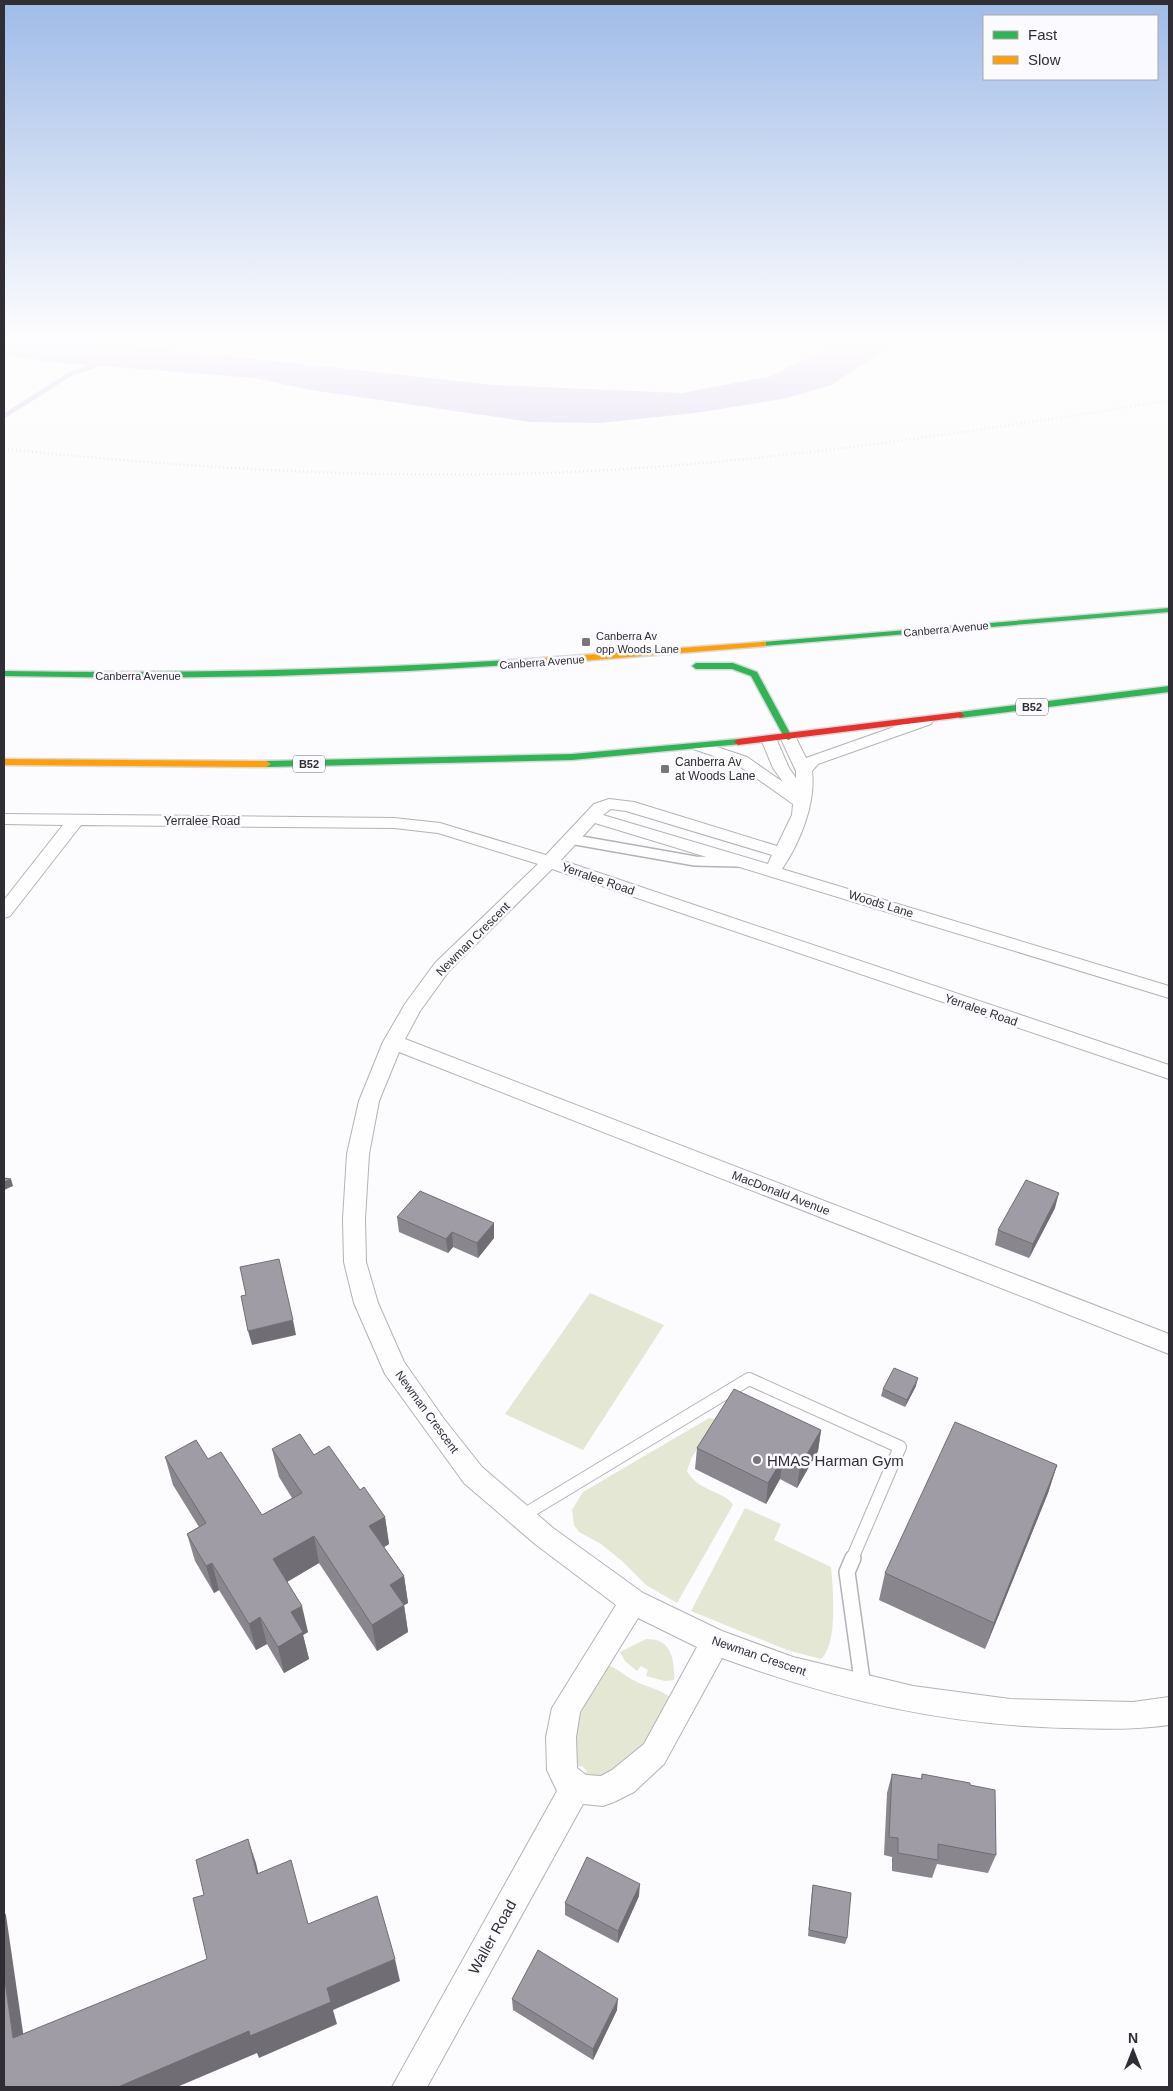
<svg xmlns="http://www.w3.org/2000/svg" width="1173" height="2091" viewBox="0 0 1173 2091" font-family="Helvetica,sans-serif">
  <style>
    .green { fill: #e4e7d3 }
    .water { fill: #d1c6e7 }
    .lines { fill: none; stroke-linecap: round; stroke-linejoin: round }
    .stream { stroke: #d1c6e7; stroke-width: 4.5 }
    .lane-far2-casing { stroke: #b4b2b6; stroke-width: 12 }
    .lane-far1-casing { stroke: #b4b2b6; stroke-width: 14 }
    .lane-casing { stroke: #b4b2b6; stroke-width: 18 }
    .street-casing { stroke: #b4b2b6; stroke-width: 2 }
    .fast-casing { stroke: #d9d8da; stroke-width: 3 }
    .slow-casing { stroke: #d9d8da; stroke-width: 3 }
    .jam-casing { stroke: #d9d8da; stroke-width: 3 }
    .lane-far2 { stroke: #fffeff; stroke-width: 9 }
    .lane-far1 { stroke: #fffeff; stroke-width: 12 }
    .lane { stroke: #fffeff; stroke-width: 15 }
    .street { fill: #fffeff; fill-rule: evenodd }
    .fast { fill: #30b455; fill-rule: evenodd }
    .slow { fill: #ff9f0a; fill-rule: evenodd }
    .jam { fill: #e5322d; fill-rule: evenodd }
    .rail { stroke: #dcdcdc; stroke-width: 2.5; stroke-dasharray: 1 3; stroke-linecap: butt }
    .wall { fill: #8a868e }
    .shaded-wall { fill: #706d74 }
    .building { fill: #a09ca5; stroke: #706d74 }
    .poi-dot { fill: #77767a; stroke: #fbfafe; stroke-width: 2 }
    .labels { text-anchor: middle; dominant-baseline: central; stroke-width: 5; stroke-linejoin: round; paint-order: stroke }
    .far-street-label { font-size: 11px; fill: #302e34; stroke: #fbfafe }
    .far-poi-label { font-size: 11px; fill: #302e34; stroke: #fbfafe; text-anchor: start }
    .shield { fill: #fbfafe; stroke: #6d6b71; stroke-width: 1 }
    .shield-label { font-size: 11px; font-weight: bold; fill: #302e34 }
    .poi-label { font-size: 12px; fill: #302e34; stroke: #fbfafe; text-anchor: start }
    .street-label { font-size: 12px; fill: #302e34; stroke: #fbfafe }
    .near-poi-label { font-size: 15px; fill: #302e34; stroke: #fbfafe; text-anchor: start }
    .near-street-label { font-size: 15px; fill: #302e34; stroke: #fbfafe }
  </style>
  <rect width="100%" height="100%" fill="#fcfbfd"/>
  <!-- green -->
  <path class="green" d="M590 1293 664 1325 583 1450 505 1414Z
    M709 1418 716 1419 692 1457 687 1471C697 1491 727 1492 733 1505L677 1603 646 1585 622 1561 601 1544 579 1532 574 1525 572 1510 583 1492Z
    M745 1508 781 1524 774 1540 831 1567C833 1588 838 1644 821 1659L787 1650 691 1611Z
    M646 1639C671 1638 675 1659 674 1680L665 1681 646 1676 648 1670 641 1666 637 1671 625 1661 620 1652Z
    M608 1665C616 1668 620 1672 628 1677 641 1686 658 1688 670 1697L648 1739 632 1758 600 1778 583 1776 587 1771 582 1766 576 1767C566 1728 588 1697 608 1665Z"/>
  <!-- water -->
  <path class="water" d="M4 337 120 344 495 385 682 393 772 376 820 351 839 337H903L832 385 783 399 695 413 601 423 531 422 311 390 254 378 49 362 4 355Z"/>
  <g class="lines">
    <!-- stream -->
    <path class="stream" d="M4 416 72 373 103 363"/>
    <!-- lane-far2 casing -->
    <g class="lane-far2-casing">
      <path id="lane-far2" d="M570 839 695 861 738 862"/>
    </g>
    <!-- lane-far1 casing -->
    <g class="lane-far1-casing">
      <path id="lane-far1" d="M522 1516 749 1379 900 1447 852 1559"/>
    </g>
    <!-- lane casing -->
    <g class="lane-casing">
      <path id="lane" d="M853 1558 847 1572 863 1687"/>
    </g>
    <!-- street casing -->
    <g class="street-casing">
      <path id="street" d="M925 716 933 721 931 724 818 764 812 771C816 803 800 843 782 869L1169 986V998L595 823 561 860 1169 1065V1079L552 869 449 971 420 1011 405 1039 1169 1334V1354L399 1052 379 1101 369 1154 365 1219 366 1262 378 1303 404 1362 444 1419 482 1467 553 1528 643 1593 722 1631 793 1657 913 1686 1010 1699 1133 1702 1169 1697V1725C1135 1730 1102 1729 1067 1728 943 1725 837 1700 722 1658L664 1764 634 1792 614 1802 603 1806 583 1804 427 2087H392L557 1791 547 1770 546 1737 552 1708 616 1605 535 1544 464 1483 385 1374 354 1303 344 1262 343 1219 347 1154 359 1101 383 1042 405 1004 435 963 538 864 438 833 394 828 81 825 10 916 4 918V900L63 825 4 824V814L394 818 440 823 546 855 594 804 609 799 634 802 777 846 792 815 793 804 735 763 693 749 691 746 693 743H705L747 757 783 782 773 768 761 739 763 736H775L789 768 796 778V771L780 737 782 734H794L806 758ZM611 809 626 811 772 855 768 864 603 815ZM638 1618 697 1647 644 1744 612 1770 601 1776 586 1775 577 1768 576 1737 580 1712Z"/>
    </g>
    <!-- fast casing -->
    <g class="fast-casing">
      <path id="fast" d="M1169 608V612L763 646 759 644 763 642Z
        M543 658 547 661 546 663 408 671 274 676 139 678 4 676V671C184 674 363 670 543 658Z
        M733 663 757 672 792 737 791 739 788 740 784 737 751 676 732 669H696L692 666 696 663Z
        M1169 686V692L960 718 956 715 960 712Z
        M738 739 742 742 741 744 572 760 266 767 261 764 266 761 572 754Z"/>
    </g>
    <!-- slow casing -->
    <g class="slow-casing">
      <path id="slow" d="M763 642H766V646L543 664 539 661 543 658Z
        M4 759 266 761 271 764 266 767 4 765Z"/>
    </g>
    <!-- jam casing -->
    <g class="jam-casing">
      <path id="jam" d="M960 712 964 715 963 717 738 745 734 742 738 739Z"/>
    </g>
    <!-- lane-far2 -->
    <use href="#lane-far2" class="lane-far2"/>
    <!-- lane-far1 -->
    <use href="#lane-far1" class="lane-far1"/>
    <!-- lane -->
    <use href="#lane" class="lane"/>
    <!-- street -->
    <use href="#street" class="street"/>
    <!-- fast -->
    <use href="#fast" class="fast"/>
    <!-- slow -->
    <use href="#slow" class="slow"/>
    <!-- jam -->
    <use href="#jam" class="jam"/>
    <!-- rail -->
    <path class="rail" d="M4 449C199 469 395 481 591 471 785 461 977 430 1169 401"/>
  </g>
  <!-- wall -->
  <path class="wall" d="M1055 1208 1029 1258 995 1245 998 1230Z
    M397 1217 494 1223V1238L478 1258 453 1247 448 1253 399 1232Z
    M916 1386 905 1407 881 1396 883 1389Z
    M821 1430 818 1451 797 1488 780 1479 766 1504 695 1469 697 1448Z
    M272 1449 314 1455 360 1490 385 1517 389 1544 384 1547 404 1576 408 1603 404 1605 408 1632 377 1651 319 1563 287 1582 308 1632 303 1635 309 1659 284 1673 267 1644 256 1650 219 1590 214 1593 195 1561 187 1534 199 1527 173 1485 165 1457 208 1459 262 1515 292 1498 279 1477Z
    M1057 1465 1048 1493 985 1649 879 1600 885 1573Z
    M892 1774 921 1779 922 1774 970 1785 996 1855 988 1873 937 1864 932 1878 892 1871V1857L884 1855 887 1793Z
    M813 1885 847 1938 845 1944 808 1936 812 1891Z
    M639 1896 618 1943 565 1915V1903Z
    M512 1999 617 2010 593 2060 513 2010Z"/>
  <!-- shaded-wall -->
  <path class="shaded-wall" d="M11 1179 13 1186 4 1190V1182Z
    M1059 1193 1055 1208 1029 1258 1033 1244Z
    M494 1223V1238L478 1258 477 1243Z
    M452 1232 453 1247 448 1253 446 1239Z
    M293 1320 296 1335 252 1345 248 1331Z
    M918 1378 916 1386 905 1407 907 1400Z
    M821 1430 818 1451 797 1488 800 1466Z
    M783 1458 780 1479 766 1504 768 1483Z
    M1057 1465 1048 1493 985 1649 994 1623Z
    M385 1517 389 1544 374 1553 369 1526Z
    M314 1536 319 1563 280 1586 273 1559Z
    M212 1563 219 1590 214 1593 206 1566Z
    M404 1576 408 1603 394 1611 390 1585Z
    M404 1605 408 1632 377 1651 372 1625Z
    M302 1606 308 1632 303 1635 309 1659 284 1673 278 1647 291 1612Z
    M260 1617 267 1644 256 1650 249 1624Z
    M248 1839 256 1863 264 1898 257 1874Z
    M640 1884 639 1896 618 1943V1931Z
    M4 1911 6 1915 27 2060 13 2038 4 1974Z
    M395 1959 400 1981 333 2010 337 2024 259 2058 257 2053 177 2087H118L327 1988Z
    M618 1999 617 2010 593 2060V2049Z"/>
  <!-- building -->
  <path class="building" d="M4 1178 11 1179 4 1182Z
    M1026 1180 1059 1193 1033 1244 998 1230Z
    M420 1191 494 1223 477 1243 452 1232 446 1239 397 1217Z
    M279 1259 293 1320 248 1331 241 1296 246 1295 240 1267Z
    M894 1368 918 1378 907 1400 883 1389Z
    M734 1389 821 1430 800 1466 783 1458 768 1483 697 1448Z
    M955 1422 1057 1465 994 1623 885 1573Z
    M300 1434 314 1455 329 1446 360 1490 364 1487 385 1517 369 1526 404 1576 390 1585 404 1605 372 1625 314 1536 273 1559 302 1606 291 1612 303 1632 278 1647 260 1617 249 1624 212 1563 206 1566 187 1534 206 1523 165 1457 196 1440 208 1459 221 1452 262 1515 302 1493 272 1449Z
    M892 1774 922 1779V1774L970 1783V1785L995 1790 996 1855 938 1844V1860L898 1853V1838L889 1837Z
    M248 1839 257 1874 291 1860 308 1924 377 1896 395 1959 327 1988 331 2002 250 2036 249 2031 118 2087H4V1974L13 2038 207 1959 193 1898 204 1895 196 1860Z
    M587 1857 640 1884 618 1931 565 1903Z
    M813 1885 851 1893 847 1938 809 1930Z
    M538 1950 618 1999 593 2049 512 1999Z"/>
  <!-- sky -->
  <linearGradient id="sky" x2="0" y2="1"><stop stop-color="#9fbbe8"/><stop offset="0.54" stop-color="#fefdfe"/><stop offset="1" stop-color="#fefdfe" stop-opacity="0"/></linearGradient>
  <rect width="1173" height="629" fill="url(#sky)"/>
  <!-- markers -->
  <g class="poi-dot">
    <rect x="581" y="637" width="10" height="10" rx="2.5"/>
    <rect x="660" y="764" width="10" height="10" rx="2.5"/>
    <circle cx="757" cy="1460" r="5"/>
  </g>
  <g class="labels">
    <!-- far-street labels -->
    <g class="far-street-label">
      <text transform="translate(946 629) rotate(-5)">Canberra Avenue</text>
      <text transform="translate(542 662) rotate(-4)">Canberra Avenue</text>
      <text x="138" y="676">Canberra Avenue</text>
    </g>
    <!-- far-poi labels -->
    <g class="far-poi-label">
      <text x="596" y="636">Canberra Av<tspan x="596" dy="13">opp Woods Lane</tspan></text>
    </g>
    <!-- shield labels -->
    <g class="shield">
      <rect x="1016" y="698.5" width="32" height="17" rx="4"/>
      <rect x="293" y="755.5" width="32" height="17" rx="4"/>
    </g>
    <g class="shield-label">
      <text x="1032" y="707">B52</text>
      <text x="309" y="764">B52</text>
    </g>
    <!-- poi labels -->
    <g class="poi-label">
      <text x="675" y="762">Canberra Av<tspan x="675" dy="14">at Woods Lane</tspan></text>
    </g>
    <!-- street labels -->
    <g class="street-label">
      <text x="202" y="821">Yerralee Road</text>
      <text transform="translate(598 879) rotate(19)">Yerralee Road</text>
      <text transform="translate(881 904) rotate(17)">Woods Lane</text>
      <text transform="translate(473 939) rotate(-45)">Newman Crescent</text>
      <text transform="translate(981 1010) rotate(19)">Yerralee Road</text>
      <text transform="translate(781 1193) rotate(21)">MacDonald Avenue</text>
      <text transform="translate(427 1412) rotate(54)">Newman Crescent</text>
      <text transform="translate(759 1656) rotate(19)">Newman Crescent</text>
    </g>
    <!-- near-poi labels -->
    <g class="near-poi-label">
      <text x="767" y="1460">HMAS Harman Gym</text>
    </g>
    <!-- near-street labels -->
    <g class="near-street-label">
      <text transform="translate(492 1937) rotate(-61)">Waller Road</text>
    </g>
  </g>
  <!-- border -->
  <rect width="1173" height="2091" fill="none" stroke="#302e34" stroke-width="10"/>
  <!-- legend -->
  <rect x="983" y="15" width="175" height="65" fill="#fbfafe" stroke="#aaa8ad"/>
  <rect x="993" y="31" width="25" height="8" fill="#30b455" stroke="#aaa8ad"/>
  <text x="1028" y="40" font-size="15" fill="#302e34">Fast</text>
  <rect x="993" y="56" width="25" height="8" fill="#ff9f0a" stroke="#aaa8ad"/>
  <text x="1028" y="65" font-size="15" fill="#302e34">Slow</text>
  <!-- north arrow -->
  <g transform="translate(1133 2051)" stroke="#fbfafe" stroke-width="4" paint-order="stroke">
  <path d="M0-4L9 19L0 12L-9 19Z" fill="#302e34"/>
  <text y="-8" font-size="14" font-weight="bold" text-anchor="middle" fill="#302e34">N</text>
  </g>
</svg>
